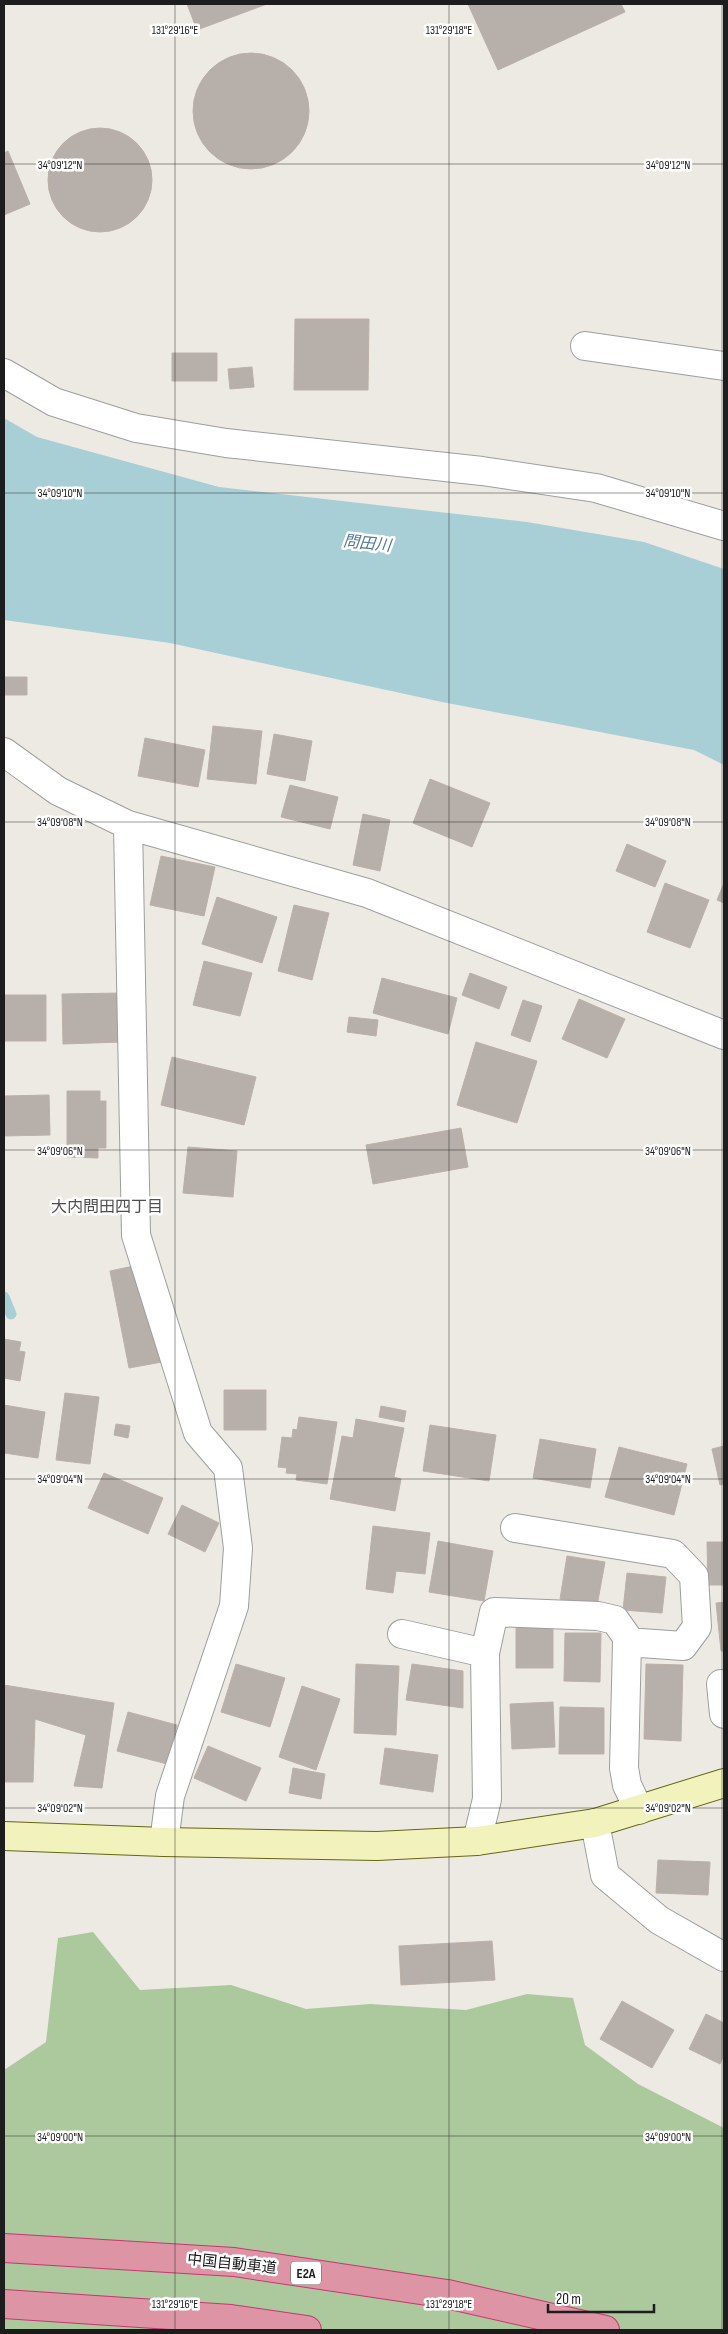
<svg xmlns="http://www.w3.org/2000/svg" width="728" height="2334" viewBox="0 0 728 2334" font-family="'Sofia Sans Condensed','Noto Sans JP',sans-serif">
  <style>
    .forest { fill: #acc89d }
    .water { fill: #a9cfd6 }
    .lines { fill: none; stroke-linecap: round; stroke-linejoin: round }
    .stream { stroke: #a9cfd6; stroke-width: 11 }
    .building { fill: #b6afaa; stroke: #bdb0a8 }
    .street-casing { stroke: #9e9e9e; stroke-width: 30 }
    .secondary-casing { stroke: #636810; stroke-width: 30 }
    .highway-casing { stroke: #c63770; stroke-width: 30 }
    .street { stroke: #fff; stroke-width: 28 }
    .secondary { stroke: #f2f2bd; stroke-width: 28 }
    .highway { stroke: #dd94a5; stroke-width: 28 }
    .ticks { fill: none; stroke: #1d1d1d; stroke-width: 1; stroke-opacity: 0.45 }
    .labels { text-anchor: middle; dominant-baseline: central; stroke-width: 5; stroke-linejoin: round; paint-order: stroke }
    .shield { fill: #fff; stroke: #616161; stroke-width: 1 }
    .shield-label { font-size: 14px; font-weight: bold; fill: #1d1d1d }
    .street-label { font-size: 15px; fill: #1d1d1d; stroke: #fff }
    .water-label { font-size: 16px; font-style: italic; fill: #517a9b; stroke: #fff }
    .neighbourhood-label { font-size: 16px; fill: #505050; stroke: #fff }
    .ticks-label { font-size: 12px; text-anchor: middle; fill: #1d1d1d; stroke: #fff; stroke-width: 5; stroke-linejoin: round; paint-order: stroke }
  </style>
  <rect width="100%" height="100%" fill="#edeae4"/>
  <!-- forest -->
  <path class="forest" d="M93 1932 140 1990 231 1985 306 2009 370 2004 466 2010 527 1994 573 1998 585 2045 638 2084 724 2128V2330H4V2070L46 2042 58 1938Z"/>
  <!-- water -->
  <path class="water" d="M4 418 37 437 219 487 527 522 644 542 724 569V765L694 750 442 702 170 643 4 620Z"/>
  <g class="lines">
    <!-- stream -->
    <path class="stream" d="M4 1297 11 1314"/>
  </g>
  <!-- building -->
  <path class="building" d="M187 4H267L197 30Z
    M468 4H621L625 12 498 70Z
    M193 111a58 58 0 1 1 116 0a58 58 0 1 1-116 0Z
    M48 180a52 52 0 1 1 104 0a52 52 0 1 1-104 0Z
    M8 151 30 204 4 215V153Z
    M295 319H369L368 390H294Z
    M172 353H217V381H172Z
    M252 367 254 387 230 389 228 369Z
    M4 677H27V695H4Z
    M213 726 262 731 256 784 207 779Z
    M274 734 312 741 305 781 267 774Z
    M145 738 205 750 198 787 138 776Z
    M430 779 490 803 472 847 413 823Z
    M290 785 338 797 330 829 281 817Z
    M363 814 390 820 380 871 353 865Z
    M627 844 666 861 655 887 616 871Z
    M161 856 215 867 204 916 150 905Z
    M665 883 709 900 690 948 647 932Z
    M724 883V903L717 900Z
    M217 897 277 917 262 963 202 944Z
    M294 905 329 913 312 980 278 971Z
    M204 961 252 973 240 1016 193 1005Z
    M470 973 507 987 499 1009 462 995Z
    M382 978 457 998 448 1034 373 1013Z
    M121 993 122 1042 63 1044 62 994Z
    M4 995H46V1041H4Z
    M579 999 625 1019 607 1058 562 1039Z
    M523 1000 542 1006 530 1042 511 1035Z
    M349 1017 378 1020 376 1036 347 1032Z
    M476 1042 537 1061 517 1123 457 1105Z
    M172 1057 256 1077 244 1125 161 1105Z
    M67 1091H100V1101H106V1148H98V1158L67 1157Z
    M49 1095 50 1135 4 1136V1096Z
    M461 1128 468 1167 373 1184 366 1145Z
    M188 1147 237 1151 233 1197 183 1193Z
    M143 1264 162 1362 129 1368 110 1271Z
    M4 1339 21 1342 19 1351 25 1352 20 1381 4 1378Z
    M224 1390H266V1430H224Z
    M65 1393 99 1397 90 1464 56 1460Z
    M4 1405 45 1412 38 1458 4 1453Z
    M381 1406 406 1411 404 1422 379 1417Z
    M299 1417 337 1422 327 1484 296 1480 297 1474 286 1473 287 1468 278 1467 282 1437 292 1438 293 1429 297 1430Z
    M356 1419 404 1428 394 1477 401 1479 395 1511 330 1499 342 1436 353 1438Z
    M116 1424 130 1426 128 1438 114 1435Z
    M430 1425 496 1435 489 1481 423 1471Z
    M540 1439 596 1449 590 1488 533 1478Z
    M724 1446V1484L720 1485 712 1449Z
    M619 1447 687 1464 674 1515 605 1497Z
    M104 1473 163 1498 148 1534 88 1508Z
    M182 1505 219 1523 205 1552 168 1534Z
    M373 1526 430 1533 425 1574 396 1571 393 1593 366 1589Z
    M438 1541 493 1551 484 1601 429 1592Z
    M707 1542H724V1585H708Z
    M567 1556 605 1562 597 1606 560 1599Z
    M627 1573 666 1577 662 1613 623 1610Z
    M724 1602V1651H721L716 1603Z
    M516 1628H553V1668H516Z
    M565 1633H601L600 1682 564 1681Z
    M236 1664 285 1678 270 1727 221 1712Z
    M356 1664 399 1666 396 1735 354 1733Z
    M412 1664 463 1671V1708L406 1700Z
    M646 1664 683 1665 681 1741 644 1739Z
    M4 1685 114 1703 102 1788 74 1786 86 1735 35 1719 33 1782H4Z
    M302 1686 340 1699 316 1770 279 1757Z
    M553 1702 555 1747 512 1749 510 1704Z
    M560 1707 604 1708V1754H559Z
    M128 1712 177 1725 167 1764 117 1751Z
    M208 1746 261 1768 246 1801 194 1778Z
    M385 1748 438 1755 433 1792 380 1784Z
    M293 1768 325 1774 321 1799 289 1793Z
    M658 1860 710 1862 708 1895 656 1893Z
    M492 1941 495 1980 401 1985 399 1946Z
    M622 2001 674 2030 652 2068 600 2039Z
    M706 2014 724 2023V2055L720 2064 689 2049Z"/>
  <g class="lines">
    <!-- street casing -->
    <g class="street-casing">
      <path id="street" d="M585 346 724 366
        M4 373 54 402 136 428 226 443 482 471 596 488 724 526
        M4 752 58 791 128 825 367 893 724 1035
        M128 825 136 1235 198 1433 228 1468 238 1548 234 1606 170 1796 164 1842
        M515 1528 673 1554 694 1576 697 1627 683 1646 627 1642
        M402 1634 485 1653
        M724 1684H721L724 1714
        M595 1823 605 1875 659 1920 724 1957
        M477 1841 487 1799 485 1653 494 1612 598 1616 615 1620 627 1637V1642L624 1768 627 1785 639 1810"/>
    </g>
    <!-- secondary casing -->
    <g class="secondary-casing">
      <path id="secondary" d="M4 1836 164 1842 377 1846 477 1841 595 1823 724 1783"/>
    </g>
    <!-- highway casing -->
    <g class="highway-casing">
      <path id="highway" d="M4 2248 234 2262 447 2294 605 2330
        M4 2304 231 2319 307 2330"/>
    </g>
    <!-- street -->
    <use href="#street" class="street"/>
    <!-- secondary -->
    <use href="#secondary" class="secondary"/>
    <!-- highway -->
    <use href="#highway" class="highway"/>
  </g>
  <!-- ticks -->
  <path class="ticks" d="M175 4V2330M449 4V2330M722 4V2330M4 164H724M4 493H724M4 822H724M4 1150H724M4 1479H724M4 1808H724M4 2136H724"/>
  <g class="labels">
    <!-- shield labels -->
    <rect class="shield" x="291" y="2261.5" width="30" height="23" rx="4"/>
    <g class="shield-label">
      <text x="306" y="2273">E2A</text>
    </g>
    <!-- street labels -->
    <g class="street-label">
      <text transform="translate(232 2264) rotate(6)">中国自動車道</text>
    </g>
    <!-- water labels -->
    <g class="water-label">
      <text transform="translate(367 544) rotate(6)">問田川</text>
    </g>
    <!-- neighbourhood labels -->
    <g class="neighbourhood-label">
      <text x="107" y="1207">大内問田四丁目</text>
    </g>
  </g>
  <g class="ticks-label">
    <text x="175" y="34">131°29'16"E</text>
    <text x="449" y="34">131°29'18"E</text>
    <text x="60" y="169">34°09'12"N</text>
    <text x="668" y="169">34°09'12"N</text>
    <text x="60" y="497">34°09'10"N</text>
    <text x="668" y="497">34°09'10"N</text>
    <text x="60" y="826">34°09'08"N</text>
    <text x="668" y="826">34°09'08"N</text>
    <text x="60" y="1155">34°09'06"N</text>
    <text x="668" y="1155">34°09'06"N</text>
    <text x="60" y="1483">34°09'04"N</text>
    <text x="668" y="1483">34°09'04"N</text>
    <text x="60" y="1812">34°09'02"N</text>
    <text x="668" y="1812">34°09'02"N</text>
    <text x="60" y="2141">34°09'00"N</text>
    <text x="668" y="2141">34°09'00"N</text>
    <text x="175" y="2308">131°29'16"E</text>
    <text x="449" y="2308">131°29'18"E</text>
  </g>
  <!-- border -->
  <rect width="728" height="2334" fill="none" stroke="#1d1d1d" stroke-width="10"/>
  <!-- scale -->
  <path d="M548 2304v8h106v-8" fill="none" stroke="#1d1d1d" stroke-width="2.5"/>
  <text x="556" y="2304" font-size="15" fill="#1d1d1d" stroke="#ffffff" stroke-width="4" paint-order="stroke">20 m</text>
</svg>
